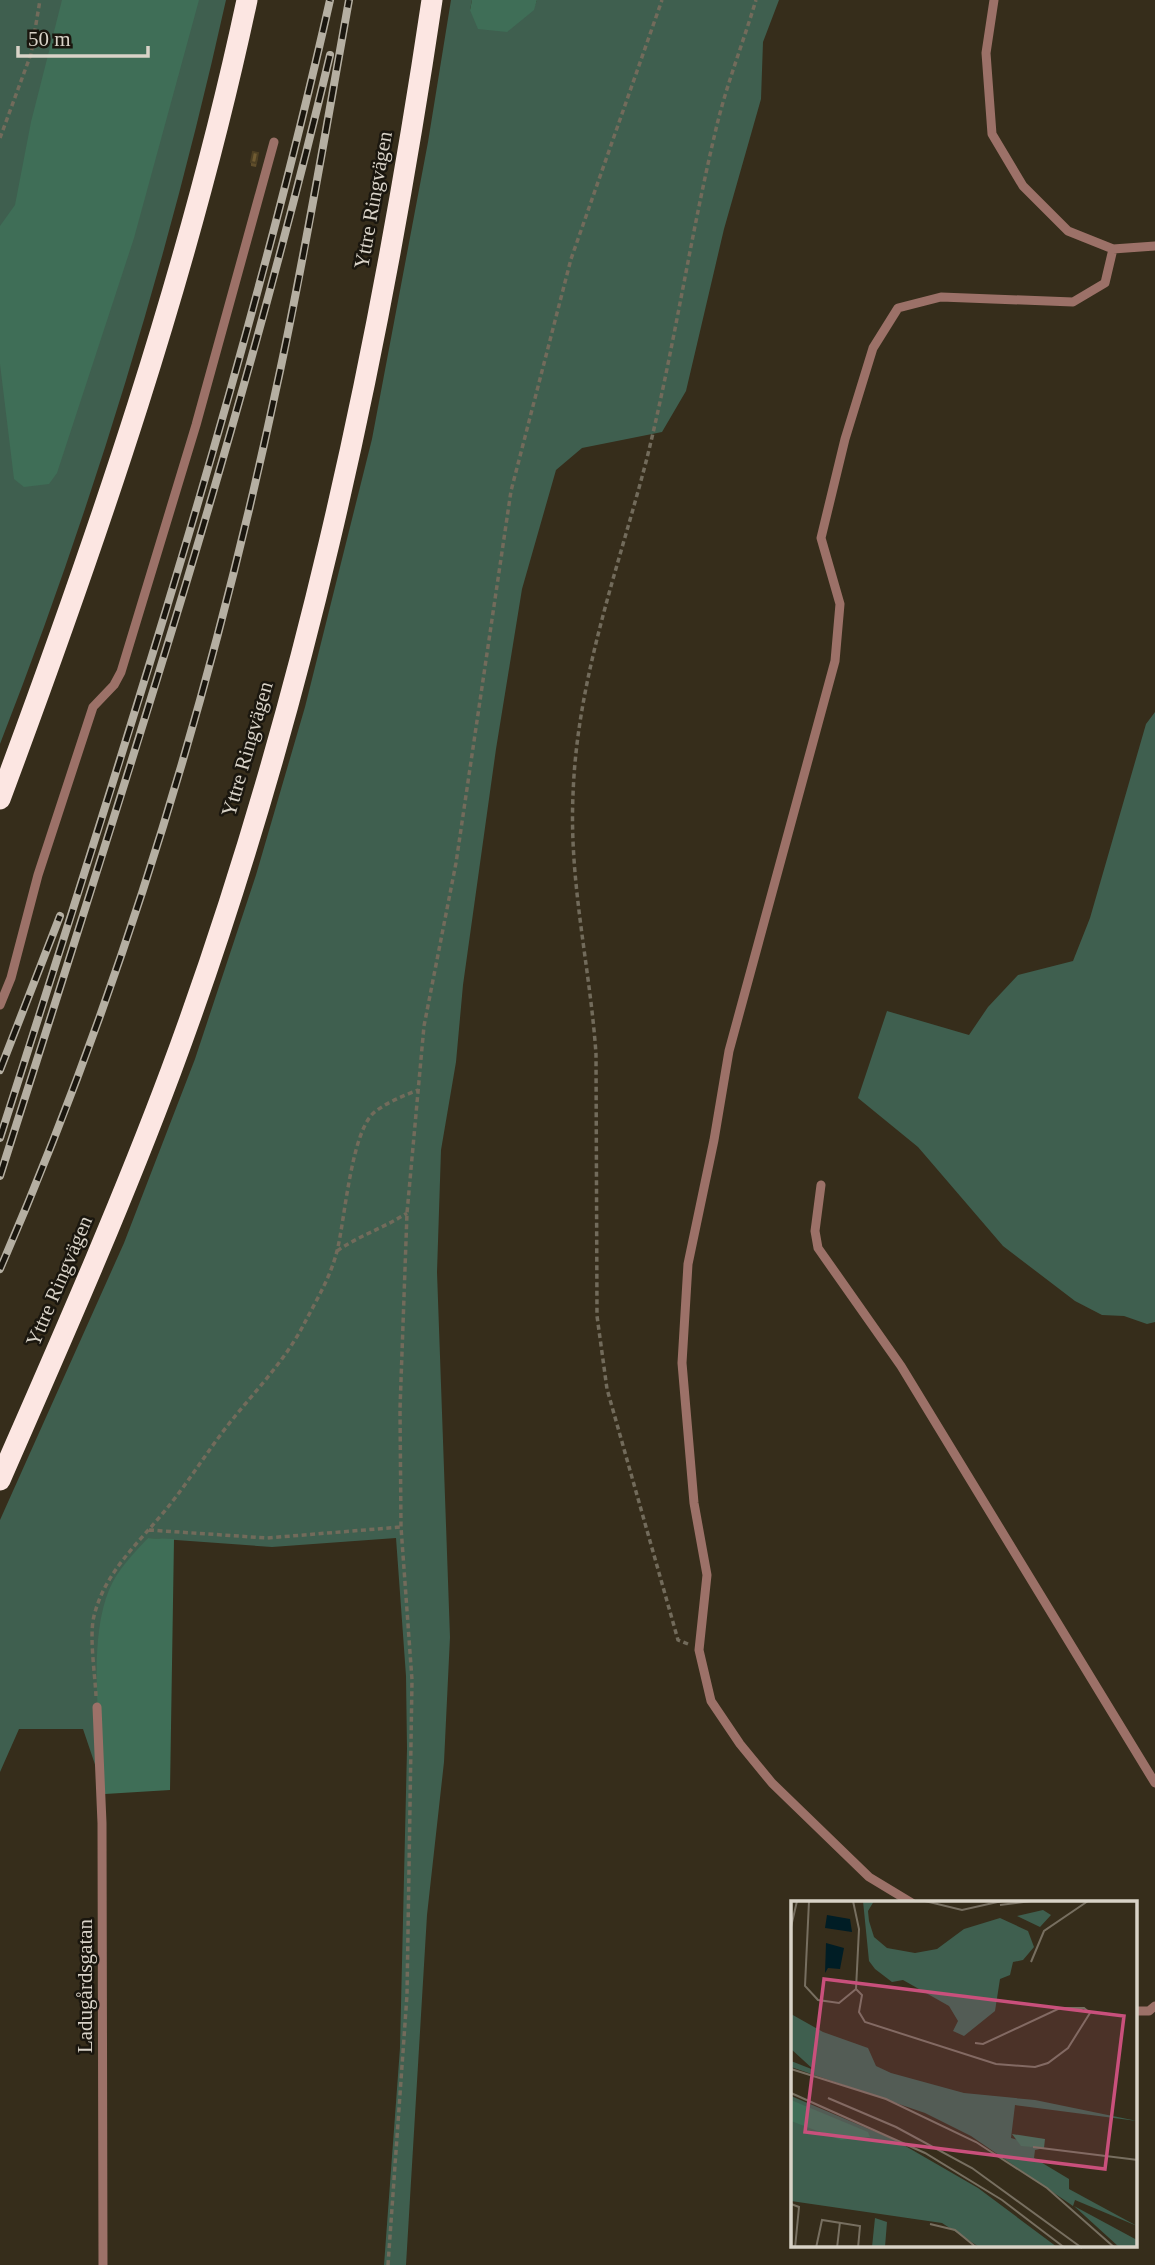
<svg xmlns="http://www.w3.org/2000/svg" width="1155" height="2265" viewBox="0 0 1155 2265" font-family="'Times New Roman',serif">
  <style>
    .green { fill: #3f5f4f }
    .forest { fill: #3f6e57 }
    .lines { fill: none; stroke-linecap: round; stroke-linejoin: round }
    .path { stroke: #726b5b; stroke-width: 3.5; stroke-dasharray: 5 3.5; stroke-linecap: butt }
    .lane { stroke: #9c7168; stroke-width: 9 }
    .highway { stroke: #fce6e2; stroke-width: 21 }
    .rail-casing { stroke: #b5afa2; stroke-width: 8 }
    .rail { stroke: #1a160e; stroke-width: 5; stroke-dasharray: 16; stroke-linecap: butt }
    .wall { fill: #604e2b }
    .building { fill: #705b32; stroke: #4e4023; stroke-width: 2 }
    .labels { text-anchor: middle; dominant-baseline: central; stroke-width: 5; stroke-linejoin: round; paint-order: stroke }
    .street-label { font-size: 21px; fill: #d9d3c8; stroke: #1a160e }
    .inset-road { fill: none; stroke: #776f60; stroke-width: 2 }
    .view { fill: #c9507c; fill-opacity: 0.15; stroke: #c9507c; stroke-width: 3.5 }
    .inset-edge { fill: none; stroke: #d9d3c8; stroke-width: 3.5 }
  </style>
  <rect width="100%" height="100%" fill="#362d1b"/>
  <!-- green -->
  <path class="green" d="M0 0H226C170 252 94 503 0 744Z
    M451 0H472L470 10H533L537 0H779L763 42 761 99 724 229 686 391 662 432 582 448 556 470 522 589 496 749 463 985 456 1062 441 1150 437 1272 450 1637 444 1762 427 1915 406 2265H384L400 2048 407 1749 406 1676 396 1538 272 1547 148 1538 105 1794 83 1729H19L0 1772V1520L124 1243 195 1059 256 875 305 707 372 439 428 142Z
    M1155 712V1322L1147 1324 1124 1316 1102 1315 1075 1301 1003 1246 918 1147 858 1098 887 1011 969 1035 988 1007 1018 975 1073 961 1090 918 1146 724Z"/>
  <!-- forest -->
  <path class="forest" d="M62 0H199L134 238 57 473 49 484 24 487 14 479 0 364V226L15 205 31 122Z
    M472 0H537L534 10 507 32 478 29 470 10Z
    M148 1538 174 1539 170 1790 105 1794C100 1736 87 1643 109 1590 117 1570 134 1553 148 1538Z"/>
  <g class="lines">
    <!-- path -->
    <path class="path" d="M0 138 31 54 40 0
      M337 1251C360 1235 384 1228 407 1213
      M149 1530 267 1538 401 1527
      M688 1644 678 1640 607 1389 597 1316 596 1054C590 967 569 883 573 795 577 678 618 570 647 458 674 349 690 238 716 129 726 86 743 43 756 0
      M96 1696C95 1674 89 1636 94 1616 105 1571 140 1542 168 1507 189 1481 207 1452 228 1425 254 1392 285 1361 304 1324 316 1301 331 1276 337 1251 345 1221 351 1128 376 1111 388 1102 403 1096 418 1090
      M388 2265 407 1995 412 1680 401 1527 400 1409 407 1213 424 1026 456 863 511 491 571 259 662 0"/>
    <!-- lane -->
    <path class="lane" d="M994 0 986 53 992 134 1023 186 1068 231 1113 249 1155 246
      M0 1005 11 978 38 875 93 707 114 685 121 672 196 425 274 142
      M821 1185 815 1231 818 1248 901 1366 1155 1783
      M97 1707 102 1823 103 2265
      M912 1903 869 1877 772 1783 740 1744 711 1701 699 1650 707 1575 694 1503 682 1363 688 1264 714 1140 729 1051 835 661 840 604 821 538 845 439 873 348 898 308 941 297 1073 302 1105 283 1113 249
      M1136 2011H1149L1155 2006"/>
    <!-- highway -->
    <path class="highway" d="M0 799C97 539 189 272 247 0
      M0 1480C59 1345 119 1210 171 1071 299 727 378 363 432 0"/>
    <!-- rail casing -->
    <g class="rail-casing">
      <path id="rail" d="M0 1070 60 916
        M0 1138C120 762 243 385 330 0
        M0 1176C118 805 240 434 330 55
        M0 1269C123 986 213 687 277 385 305 257 326 128 349 0"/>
    </g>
    <!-- rail -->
    <use href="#rail" class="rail"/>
  </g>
  <!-- wall -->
  <path class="wall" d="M258 157 256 167 251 166V162Z"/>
  <!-- building -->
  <path class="building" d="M253 152 258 153 256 163 251 162Z"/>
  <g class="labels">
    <!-- street labels -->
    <g class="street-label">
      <text transform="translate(373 200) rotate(-80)">Yttre Ringvägen</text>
      <text transform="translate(247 749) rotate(-74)">Yttre Ringvägen</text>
      <text transform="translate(59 1281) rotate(-67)">Yttre Ringvägen</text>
      <text transform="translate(85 1986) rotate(-90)">Ladugårdsgatan</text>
    </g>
  </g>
  <!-- overview -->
  <g transform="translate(791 1901)">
    <rect width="346" height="346" fill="#362d1b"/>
    <path d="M72 0H83L77 10 78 20 83 36 96 47 124 52 146 48 173 28 209 17 237 30 243 46 232 59 222 61 219 74 209 78 204 110 173 135 162 130 167 120 158 105 112 79 101 81 84 68 78 60ZM252 9 260 14 249 26 226 15ZM0 113 32 131 77 147 85 165 100 172 173 192 244 199 346 220 224 204 220 237 253 247 244 249 243 257 278 278V288L346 325 284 299 282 305 180 235 134 212 0 166V160L23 169 0 148ZM0 195 104 239 187 287 266 346H188L151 322 0 300ZM283 305 346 339V346H328ZM84 317 96 321 94 346H81Z" fill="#3f5f4f"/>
    <path d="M0 199 77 231 79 236 50 239 0 220ZM221 233 254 238 253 247 230 245Z" fill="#3f6e57"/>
    <path d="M36 14 59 18 61 31 34 27ZM35 42 53 47 49 68 37 67 34 72Z" fill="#001d25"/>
    <path class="inset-road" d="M18 0 14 85 27 99 48 102 65 88 68 28 62 0M134 0 171 9 211 0M209 4 240 0M0 26 6 0M240 61 253 30 297 0M65 88 71 94 68 111 74 121 205 163 244 166 257 162 277 147 299 112 293 107H269L192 143 184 142M0 168 95 198 185 241 256 287 324 347M0 192 134 252 211 299 274 347M37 197 105 226 181 267 291 347M242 246 347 259M0 303 8 306 4 347M139 323 164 329 186 347M25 347 31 319 69 325 67 347M46 347 49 321"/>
    <path class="view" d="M33 78 333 115 314 268 14 231Z"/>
    <rect width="346" height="346" class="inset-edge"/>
  </g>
  <!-- scale -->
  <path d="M18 46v10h130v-10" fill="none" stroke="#d9d3c8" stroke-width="3.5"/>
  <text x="28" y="46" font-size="21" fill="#d9d3c8" stroke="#1a160e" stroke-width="5" paint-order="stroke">50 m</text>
</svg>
